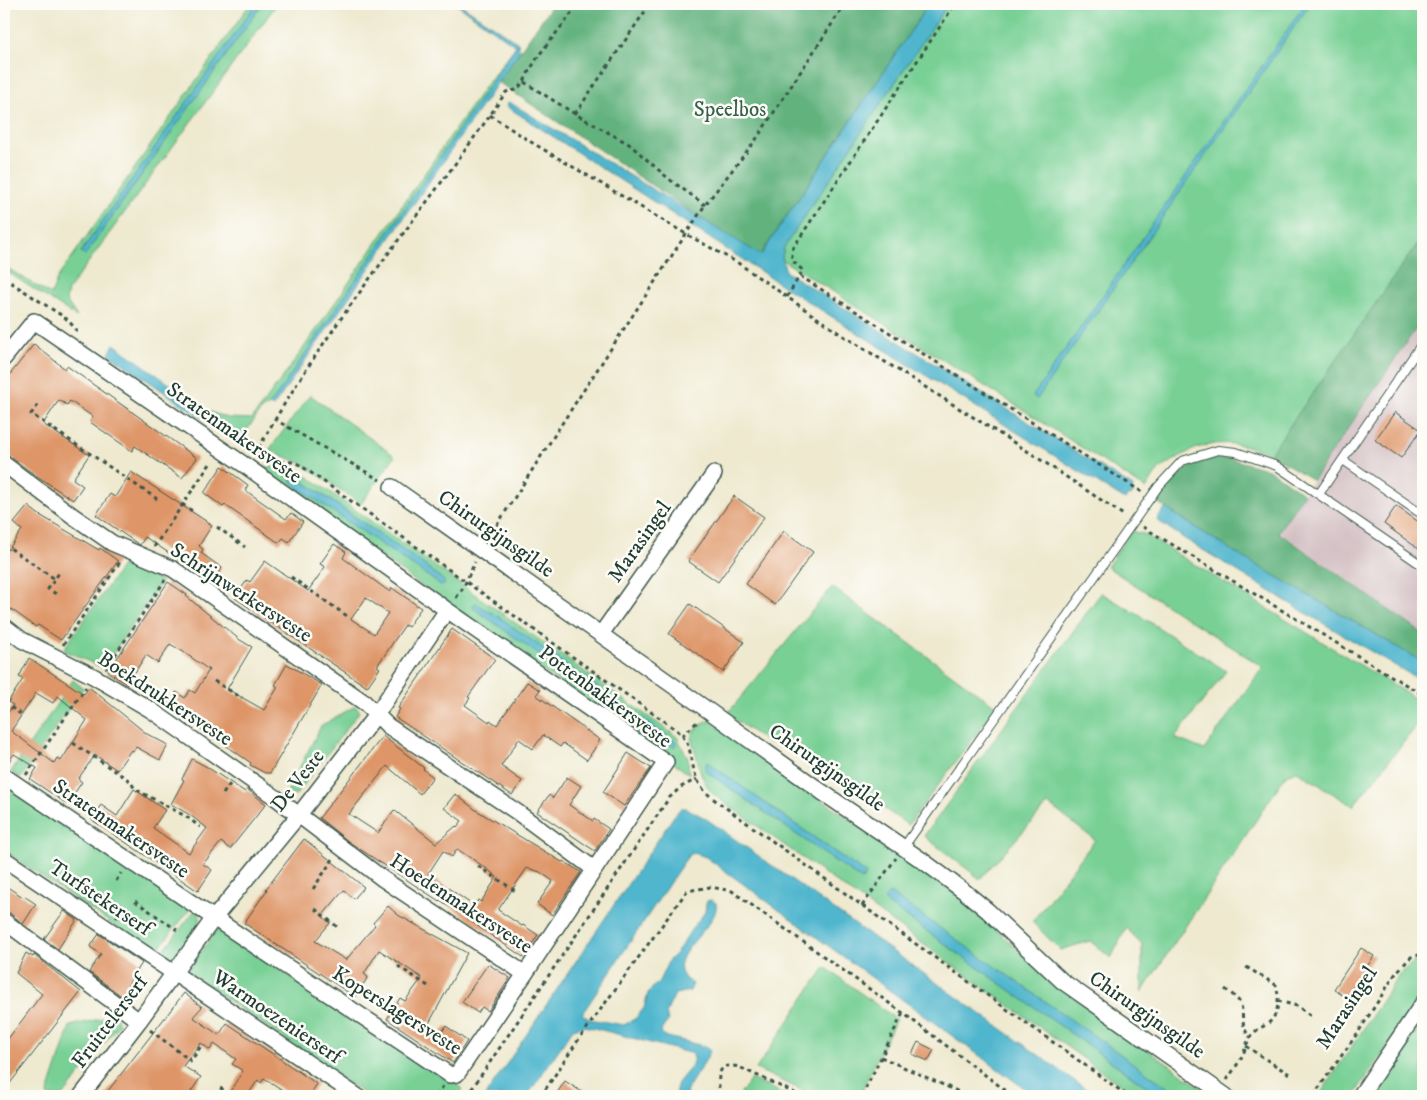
<svg xmlns="http://www.w3.org/2000/svg" width="1427" height="1100" viewBox="0 0 1427 1100" font-family="'IM FELL DW Pica',serif">
  <style>
    .industrial { fill: #d2bec2 }
    .green { fill: #78d095; stroke: #4c8664; fill-rule: evenodd }
    .forest { fill: #62b27e; stroke: #407859 }
    .water { fill: #4fb6ce; stroke: #377a81 }
    .building { fill: #de9567; fill-rule: evenodd }
    .lines { fill: none; stroke-linecap: round; stroke-linejoin: round }
    .service-casing { stroke: #3e574b; stroke-width: 10 }
    .minor-casing { stroke: #3e574b; stroke-width: 18 }
    .path { stroke: #3e574b; stroke-width: 3; stroke-dasharray: 4 4; stroke-linecap: butt }
    .service { stroke: #fff; stroke-width: 8 }
    .minor { stroke: #fff; stroke-width: 15 }
    .labels { text-anchor: middle; dominant-baseline: central; stroke-width: 5; stroke-linejoin: round; paint-order: stroke }
    .park-label { font-size: 21px; fill: #35624c; stroke: #fdfcf7 }
    .street-label { font-size: 21px; fill: #1f3d34; stroke: #fdfcf7 }
  </style>
  <rect width="100%" height="100%" fill="#fdfcf7"/>
  <filter id="ink" filterUnits="userSpaceOnUse"><feTurbulence type="fractalNoise" baseFrequency=".02" numOctaves="2"/><feDisplacementMap in="SourceGraphic" scale="10" xChannelSelector="R" yChannelSelector="G"/><feConvolveMatrix kernelMatrix="1 2 1 2 8 2 1 2 1" color-interpolation-filters="sRGB"/></filter>
  <filter id="wash" filterUnits="userSpaceOnUse"><feTurbulence type="fractalNoise" baseFrequency=".0096" numOctaves="4" result="noise"/><feDisplacementMap in="SourceGraphic" scale="20" xChannelSelector="R" yChannelSelector="G"/><feGaussianBlur stdDeviation="1.12" result="paint"/><feColorMatrix in="noise" values="0 0 0 0 0 0 0 0 0 0 0 0 0 0 0 0 0 1.4 0 .05"/><feComposite in="paint" operator="in"/></filter>
  <g filter="url(#wash)">
    <rect width="100%" height="100%" fill="#eee9cf"/>
    <!-- industrial -->
    <path class="industrial" d="M1423 318V634L1278 531Z"/>
    <!-- green -->
    <path class="green" d="M250 4H256L81 252 85 255 262 4H277L68 290 66 300 77 317 4 270V266L51 295 58 277Z
      M948 4H1423V236L1270 454C1235 439 1204 439 1173 461 1168 464 1163 466 1159 470 1154 475 1150 483 1146 489L1025 411 784 261 782 257 784 247Z
      M516 46 270 405 262 409 242 437 208 411 228 418 252 419 296 359 485 86Z
      M310 395 395 456 361 504 301 463 269 450Z
      M293 466 677 737 688 758 689 774 263 474 261 467ZM296 476 427 567 444 581V585H441L300 489 292 482ZM472 607 499 617 677 743 674 747 652 735Z
      M1131 531 1144 534 1423 703V718L1353 806 1297 771 1286 775 1142 992V944L1126 928 1111 958 1090 941 1060 950 1032 922 1095 840 1048 804 980 879 924 836 1101 593 1142 617 1226 671 1175 738 1204 750 1263 667 1107 567Z
      M122 566 162 581 103 668 63 650Z
      M832 587 997 707 908 825 778 736 770 744 727 714Z
      M73 680 83 688 21 778 11 772Z
      M355 706 360 711 296 795H292L287 792 321 726Z
      M706 721 712 722 967 902 1052 982 1213 1096H1180L889 893 885 899 888 904 1160 1096H1136L714 795C697 777 700 760 691 739L693 732ZM707 762 866 874 862 880 707 772 705 769Z
      M4 783 191 908 155 953 4 851Z
      M195 910 199 913 200 918V928L177 958 169 961 159 956Z
      M217 929 463 1089 458 1096H367L187 972Z
      M1423 959V997L1353 1096H1319L1399 975C1406 968 1413 961 1423 959Z
      M825 967 896 1019 859 1096H814L756 1069Z
      M112 1016 116 1017 119 1024 63 1096H47L70 1026Z
      M1423 1020V1096H1371Z
      M751 1079 788 1096H739Z"/>
    <!-- forest -->
    <path class="forest" d="M553 4H929L759 257 498 82Z
      M1423 236V318L1313 480 1270 454Z
      M1209 458H1228L1270 470 1304 494 1278 532 1423 634V662L1239 555 1155 501 1171 482 1190 466Z"/>
    <!-- water -->
    <path class="water" d="M256 4H262L85 255 81 252Z
      M456 4H460L518 43 519 52 273 407 270 405 516 46Z
      M929 4H948L784 247 782 257 786 272 1133 487 1132 491 1134 492 1131 496 1128 495 1125 500 794 293 506 106 509 102 761 255Z
      M1305 4H1310L1037 399 1033 396Z
      M114 344 207 411 251 444 247 449 109 354Z
      M295 476 427 567 444 581V586L441 585 300 489 292 482 291 479Z
      M1165 508 1239 555 1423 662V682L1304 612 1185 539 1157 520Z
      M475 603 499 617 677 743 674 747 652 735 472 607Z
      M707 762 866 874 862 880 707 772 705 769Z
      M681 808H686L705 818 1096 1096H1035L706 857 694 853 689 855 683 863 582 1014 589 1019 624 1025 636 1018 644 1008 648 993 659 981 669 960 677 952 691 930 705 912 706 904 707 901 711 900 716 903C721 926 666 954 684 977 686 980 690 982 693 984L690 991 675 994 666 1013 668 1021 662 1029 661 1033 664 1036 707 1047 710 1051C704 1066 692 1078 686 1093L688 1096 675 1095C676 1092 676 1087 678 1083 684 1074 696 1066 693 1054L594 1028 584 1026 573 1029 527 1096H485L674 816Z
      M890 893 1180 1096H1160L888 904 884 899Z"/>
    <g id="blocks">
      <!-- building -->
      <path class="building" d="M34 344 65 369 67 366 197 458 182 478 135 446 132 451 90 422 93 417 70 401 67 405 59 400 43 424 89 455 73 479 83 486 73 500 28 470 4 452V382Z
        M1395 412 1421 430 1401 458 1375 440Z
        M222 466 248 485 245 490 286 519 291 513 303 522 289 542 283 538 279 543 225 505 223 507 204 493Z
        M131 472 212 525 199 546 203 549 201 553 222 568 212 582 145 537 140 545 138 544 96 515 110 494 115 497Z
        M734 496 764 517 718 582 688 561Z
        M28 506 38 514 99 550 100 548 118 561 61 640 38 625 36 627 4 604V546L8 550 22 530 14 523Z
        M1396 506 1423 525V552L1384 524Z
        M784 531 813 552 775 605 746 584Z
        M334 544 346 552 343 558 390 592 392 588 421 608 408 627 405 625 377 666 380 668 367 687 235 598 247 580 250 582 265 561 308 591 325 567 320 564ZM366 598 388 613 374 634 351 619Z
        M168 582 187 595 186 596 240 640 252 647 227 689 264 710 278 687 275 685 287 664 322 685 270 773H265L250 765 251 763 234 751 167 706 176 692 185 698 190 690 195 693 209 670 182 651 170 644 158 663 146 655 127 684 108 672Z
        M690 604 744 642 723 672 669 634Z
        M452 629 495 659 468 697 470 698 465 705 489 722 490 720 497 725 527 682 540 690 536 695 600 740 587 760 563 743 560 747 543 735 533 749 519 739 501 766 522 781 512 795 395 717 400 709 398 708Z
        M29 658 84 694 89 687 147 734 168 745 160 760 136 747 133 751 131 750 117 770 95 755 78 779 82 782 67 804 30 779 37 768 14 754 5 767H4V719L13 705 8 702 23 679 19 677ZM36 693 53 703 58 696 87 720 61 761 57 758 54 763 11 731Z
        M383 736 424 768 423 769 433 777 420 794 387 766 349 814 378 833 394 810 436 843 456 826 457 827 462 821 444 808 455 794 476 810 562 862 563 861 581 872 552 915 537 904 553 881 540 872 527 868 516 884 498 910 522 926 523 925 538 935 523 957 466 918V917L440 900 439 901 349 842 319 818ZM457 849 486 868 497 877 481 902 478 900 474 906 428 874 443 851 452 857Z
        M628 753 651 768 624 806 603 792Z
        M192 759 207 767 245 792 247 789 266 804 230 849 221 842 203 864 212 870 198 891 91 819 101 805 117 816 134 789 165 810 153 828 189 853 207 828 190 815 171 804 184 780 182 779Z
        M567 777 581 786 569 805 593 821 594 819 609 829 595 851 537 812 549 795 553 798Z
        M304 839 364 887 354 899 344 890 322 916 330 923 315 941 346 960 375 925 373 923 388 906 398 915 467 953 427 1027 440 1035 446 1026 467 1041 453 1063 387 1019 400 998 405 1001 422 978 407 968 379 950 364 974 368 977 355 997 244 923 267 890 266 889Z
        M4 885 23 897 24 896 36 904 23 924 10 913 4 912Z
        M64 911 77 920 58 949 44 939Z
        M99 934 142 963 128 985 132 988 124 998 89 972 101 954 90 947Z
        M1361 948 1374 956 1346 998 1334 989Z
        M26 953 33 957 34 955 81 992 4 1091V1044L42 994 16 973Z
        M488 964 510 978 488 1011 482 1007 478 1013 462 1002Z
        M184 993 202 1007 193 1017 219 1035 227 1023 317 1084 309 1096H292L264 1078 261 1083 258 1080 247 1096H227L243 1071 232 1064 236 1059 214 1044 210 1050 201 1043 183 1066 201 1077 188 1096H104Z
        M918 1042 934 1050 928 1061 912 1054Z
        M565 1081 588 1096H555Z"/>
    </g>
  </g>
  <g filter="url(#ink)">
    <use href="#blocks" fill-opacity="0" stroke="#3e574b" stroke-width="1"/>
    <g class="lines">
      <!-- service casing -->
      <g class="service-casing">
        <path id="service" d="M1343 460 1420 513 1423 508
          M1319 494 1423 342
          M903 848 1158 487 1182 461 1218 450 1236 452 1277 466 1423 566"/>
      </g>
      <!-- minor casing -->
      <g class="minor-casing">
        <path id="minor" d="M4 358 34 321 246 466 447 610 666 762 525 974 383 879 275 797 151 710 93 676 22 640 4 626
          M4 464 73 516 112 543 173 569 365 703 388 726 517 812 594 869
          M392 487 709 711 822 792 923 861 965 892 988 911 1062 981 1226 1096
          M601 634 714 474
          M4 776C74 823 144 871 214 918 292 971 372 1022 450 1075L457 1074 525 974
          M4 859 357 1096
          M4 921 139 1021
          M81 1096 139 1021 214 918 298 816 376 715 447 610
          M1360 1096 1423 1003"/>
      </g>
      <!-- path -->
      <path class="path" d="M524 82 575 114 629 144 669 179 705 205
        M575 114 650 4
        M490 115 531 142 686 234 738 263 839 333 1032 454 1125 516
        M800 276 1142 492
        M4 278 64 317 68 320 77 331
        M787 297 803 270C794 264 790 259 793 248L955 4
        M38 405 31 414 157 499
        M274 419 380 480
        M255 455C325 325 424 213 506 92L516 90 524 82 527 75 539 55 579 4
        M265 461 294 462 300 465 678 731C694 747 689 760 697 779 701 788 707 794 715 800L1128 1096
        M182 504 195 513
        M217 527 245 547
        M1143 527 1423 695
        M488 539 561 425 705 205 755 141 845 4
        M4 544 55 579
        M154 547 212 461
        M291 577 347 616
        M56 594 48 589 59 573
        M456 598 463 588 475 562
        M63 645 120 562
        M106 669 165 580
        M214 681 242 698
        M4 703 24 716
        M682 736 698 721
        M73 743 130 781 135 789 187 817 200 827
        M26 775 86 687
        M223 794 230 784
        M478 866 517 892
        M116 881 121 873
        M313 889 333 859
        M135 901 177 930
        M862 906 896 858
        M315 909 340 929
        M116 918 121 910
        M398 966 431 988
        M1225 989C1230 993 1237 997 1240 1003 1245 1014 1239 1025 1250 1037
        M1278 1001 1297 1006 1311 1016
        M150 1030 191 1061 201 1046
        M1246 1046 1270 1062 1291 1075
        M881 1057 968 1096
        M1227 1080C1232 1072 1239 1063 1243 1054 1246 1048 1247 1041 1251 1036 1255 1030 1261 1028 1267 1024 1279 1016 1280 999 1276 985L1243 965
        M220 1088 233 1096
        M437 1096 443 1086
        M467 1096 669 798 681 787 697 779
        M541 1096 579 1039 687 891 710 887 732 891 903 1013 1013 1096
        M720 1096C718 1079 715 1061 739 1067L801 1096
        M862 1096 903 1013
        M1313 1096 1359 1031 1396 973 1411 957 1423 954"/>
      <!-- service -->
      <use href="#service" class="service"/>
      <!-- minor -->
      <use href="#minor" class="minor"/>
    </g>
  </g>
  <g class="labels">
    <!-- park labels -->
    <g class="park-label">
      <text x="730" y="110">Speelbos</text>
    </g>
    <!-- street labels -->
    <g class="street-label">
      <text transform="translate(234 433) rotate(35)">Stratenmakersveste</text>
      <text transform="translate(496 534) rotate(35)">Chirurgijnsgilde</text>
      <text transform="translate(640 542) rotate(-55)">Marasingel</text>
      <text transform="translate(241 593) rotate(33)">Schrijnwerkersveste</text>
      <text transform="translate(605 697) rotate(36)">Pottenbakkersveste</text>
      <text transform="translate(165 699) rotate(33)">Boekdrukkersveste</text>
      <text transform="translate(827 768) rotate(35)">Chirurgijnsgilde</text>
      <text transform="translate(298 781) rotate(-52)">De Veste</text>
      <text transform="translate(121 829) rotate(34)">Stratenmakersveste</text>
      <text transform="translate(100 898) rotate(34)">Turfstekerserf</text>
      <text transform="translate(461 904) rotate(33)">Hoedenmakersveste</text>
      <text transform="translate(1347 1008) rotate(-57)">Marasingel</text>
      <text transform="translate(397 1011) rotate(32)">Koperslagersveste</text>
      <text transform="translate(1147 1015) rotate(35)">Chirurgijnsgilde</text>
      <text transform="translate(277 1017) rotate(34)">Warmoezenierserf</text>
      <text transform="translate(110 1022) rotate(-53)">Fruittelerserf</text>
    </g>
  </g>
  <!-- margin -->
  <rect width="1427" height="1100" fill="none" stroke="#fdfcf7" stroke-width="20"/>
</svg>
